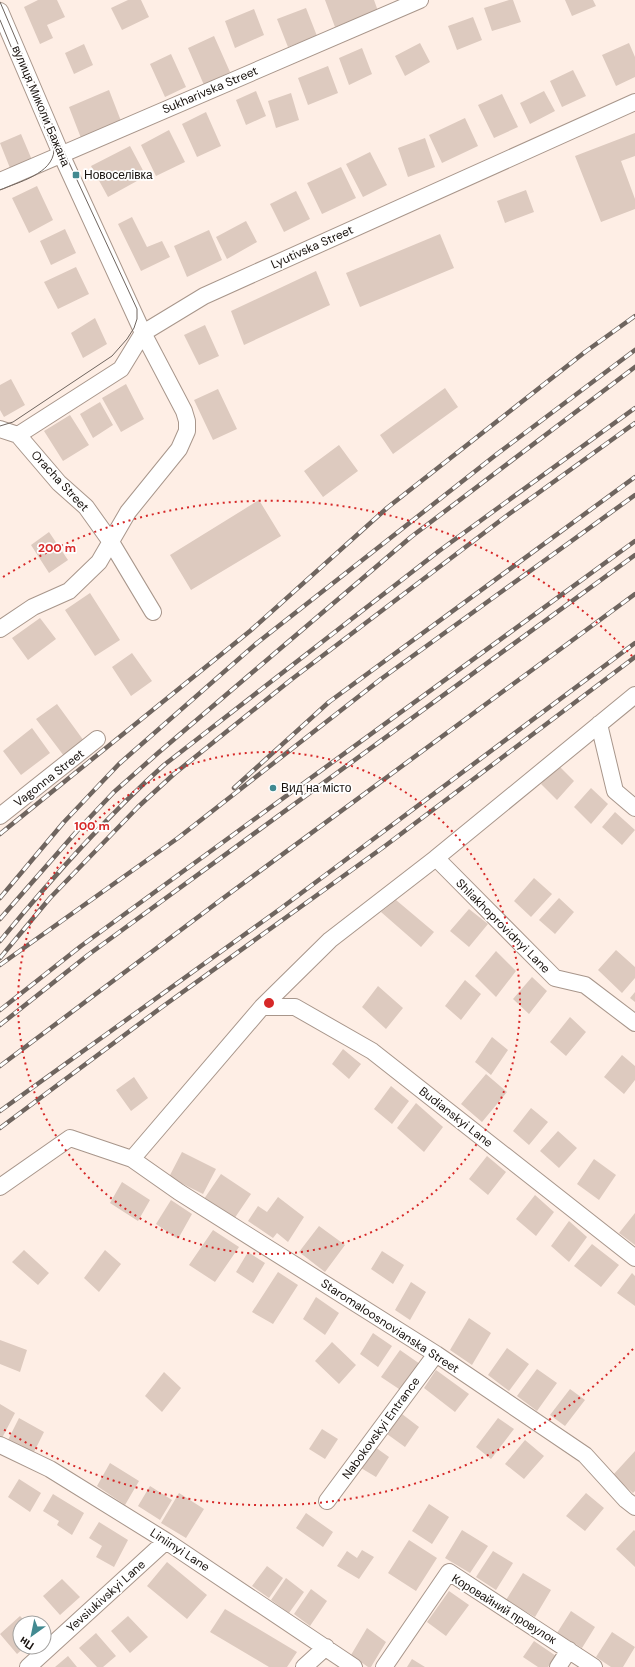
<svg xmlns="http://www.w3.org/2000/svg" width="635" height="1667" viewBox="0 0 635 1667" font-family="'DM Sans',sans-serif">
  <style>
    .building { fill: #ddcabf }
    .lines { fill: none; stroke-linecap: round; stroke-linejoin: round }
    .street-casing { stroke: #a8968b; stroke-width: 18 }
    .street { stroke: #fff; stroke-width: 16 }
    .tram { stroke: #6f655f; stroke-width: 1 }
    .rail-casing { stroke: #6f655f; stroke-width: 4.5 }
    .rail { stroke: #fff; stroke-width: 3; stroke-dasharray: 9; stroke-linecap: butt }
    .ring { fill: none; stroke: #d62828; stroke-width: 2; stroke-dasharray: 2 4 }
    .poi-dot { fill: #428a91; stroke: #fff; stroke-width: 1.5 }
    .labels { text-anchor: middle; dominant-baseline: central; stroke-width: 3.5; stroke-linejoin: round; paint-order: stroke }
    .street-label { font-size: 12px; fill: #17110d; stroke: #fff }
    .poi-label { font-size: 12px; fill: #17110d; stroke: #fff; text-anchor: start }
    .centre { fill: #d62828; stroke: #fff; stroke-width: 2 }
    .ring-label { font-size: 12px; text-anchor: middle; font-weight: bold; fill: #d62828; stroke: #fff; stroke-width: 3.5; stroke-linejoin: round; paint-order: stroke }
  </style>
  <rect width="100%" height="100%" fill="#feeee5"/>
  <!-- building -->
  <path class="building" d="M38 0H57L65 17 47 25 53 38 40 44 24 7Z
    M128 0H141L149 17 122 30 111 8Z
    M325 0H374L378 11 335 27Z
    M509 0H513L521 22 492 31 484 8Z
    M565 0H593L596 6 572 16Z
    M306 8 317 36 288 47 277 19Z
    M254 9 264 35 235 48 225 21Z
    M473 17 482 40 457 50 448 26Z
    M214 36 230 72 204 85 188 48Z
    M420 43 430 62 405 76 395 56Z
    M629 43 635 57V77L616 86 602 55Z
    M84 44 93 65 74 74 65 53Z
    M362 48 372 74 349 85 339 58Z
    M171 54 186 87 165 97 150 64Z
    M328 66 338 93 308 105 298 78Z
    M573 70 586 96 562 107 550 81Z
    M109 90 121 121 81 138 69 107Z
    M256 91 266 116 246 125 236 100Z
    M544 91 555 111 530 124 520 103Z
    M291 93 299 120 276 128 268 101Z
    M502 94 518 127 494 138 478 105Z
    M206 112 221 146 197 157 182 124Z
    M465 118 478 146 442 163 429 135Z
    M169 130 185 162 156 176 141 145Z
    M635 133V156L621 161 635 199V209L601 222 575 156Z
    M21 134 32 160 10 168 0 143Z
    M425 138 435 167 408 177 398 148Z
    M130 146 146 176 108 197 91 166Z
    M370 152 387 185 363 197 346 164Z
    M341 167 356 198 322 214 307 183Z
    M37 186 53 220 29 233 12 198Z
    M526 190 534 212 505 223 497 201Z
    M296 191 310 219 284 232 270 204Z
    M132 217 147 247 162 241 170 257 141 271 118 224Z
    M246 221 257 242 227 259 216 237Z
    M65 229 76 253 51 265 40 241Z
    M209 230 222 260 187 277 174 246Z
    M440 234 454 268 360 307 346 273Z
    M76 267 89 294 58 309 44 282Z
    M316 271 330 305 244 345 231 311Z
    M95 318 107 344 83 358 71 333Z
    M205 325 219 356 199 365 184 335Z
    M11 379 25 405 4 417 0 410V385Z
    M126 384 144 419 121 432 102 398Z
    M445 388 458 407 393 454 380 435Z
    M218 389 237 429 213 440 194 400Z
    M100 402 113 425 93 438 80 414Z
    M70 415 89 445 63 461 44 431Z
    M339 445 358 471 323 497 304 471Z
    M259 500 281 536 191 590 170 555Z
    M49 532 68 560 49 573 31 545Z
    M90 593 120 640 95 656 65 610Z
    M40 618 56 639 28 660 12 638Z
    M132 653 152 681 131 696 112 667Z
    M57 704 84 741 64 756 36 719Z
    M32 728 50 753 21 775 3 751Z
    M558 765 574 781 557 800 541 784Z
    M591 788 608 804 591 824 574 807Z
    M615 812 635 830 622 845 602 827Z
    M534 878 552 894 531 917 514 901Z
    M559 898 574 912 555 934 539 920Z
    M396 900 434 932 421 947 381 912Z
    M469 909 488 924 469 947 450 931Z
    M616 950 635 967V978L622 993 598 970Z
    M496 951 516 971 496 997 475 976Z
    M532 977 547 991 529 1014 513 999Z
    M465 980 481 994 461 1020 445 1006Z
    M378 986 403 1008 386 1029 362 1007Z
    M635 992V1002L630 998Z
    M570 1017 586 1032 566 1056 550 1042Z
    M492 1037 508 1050 491 1075 475 1062Z
    M343 1049 361 1064 349 1079 332 1064Z
    M622 1055 635 1066V1080L624 1094 604 1077Z
    M486 1074 507 1092 482 1122 461 1104Z
    M134 1077 148 1098 131 1111 116 1090Z
    M391 1086 409 1101 392 1124 374 1109Z
    M416 1103 443 1127 424 1152 397 1128Z
    M531 1108 548 1122 529 1145 513 1131Z
    M558 1131 577 1148 559 1168 540 1151Z
    M182 1152 216 1169 203 1194 169 1177Z
    M487 1156 506 1172 488 1195 469 1179Z
    M594 1159 616 1175 599 1200 577 1184Z
    M221 1174 251 1194 234 1219 204 1199Z
    M122 1182 150 1200 138 1221 110 1203Z
    M535 1195 554 1212 536 1236 516 1219Z
    M278 1197 304 1217 288 1242 277 1233 273 1238 248 1221 258 1206 267 1212Z
    M171 1200 192 1214 178 1239 156 1224Z
    M635 1213V1245L619 1233Z
    M569 1221 587 1237 569 1262 551 1246Z
    M319 1226 345 1245 325 1272 299 1252Z
    M213 1230 239 1247 215 1282 189 1265Z
    M592 1244 619 1265 601 1287 574 1266Z
    M24 1250 49 1273 38 1285 12 1262Z
    M105 1250 121 1264 99 1292 84 1278Z
    M382 1251 404 1265 393 1284 371 1269Z
    M248 1252 265 1263 253 1283 236 1272Z
    M278 1272 298 1285 273 1324 252 1312Z
    M632 1273 635 1276V1306L617 1293Z
    M411 1282 426 1292 410 1320 395 1310Z
    M316 1297 339 1313 325 1335 303 1319Z
    M469 1318 491 1333 472 1365 450 1350Z
    M373 1333 392 1346 378 1367 360 1354Z
    M0 1340 27 1350 20 1372 0 1364Z
    M332 1342 356 1365 339 1384 315 1361Z
    M507 1348 529 1364 509 1391 488 1375Z
    M400 1350 420 1364 402 1391 381 1377Z
    M537 1369 557 1383 537 1411 517 1396Z
    M436 1370 469 1394 455 1412 424 1388Z
    M164 1372 181 1388 162 1412 145 1396Z
    M570 1389 585 1400 565 1426 550 1415Z
    M0 1404 15 1413 2 1438 0 1437Z
    M402 1414 419 1427 405 1447 387 1434Z
    M19 1418 44 1432 32 1456 7 1442Z
    M498 1418 514 1429 491 1459 476 1447Z
    M322 1429 338 1439 325 1459 309 1449Z
    M525 1440 544 1456 524 1479 505 1464Z
    M375 1447 389 1457 376 1477 361 1468Z
    M635 1451V1491L633 1493 613 1475Z
    M110 1463 139 1481 125 1505 97 1486Z
    M19 1479 41 1493 30 1512 8 1497Z
    M150 1486 172 1500 160 1520 138 1506Z
    M179 1493 204 1509 186 1538 161 1523Z
    M586 1493 604 1508 585 1531 566 1516Z
    M53 1494 84 1513 72 1535 57 1525 59 1521 43 1511Z
    M429 1504 449 1517 432 1544 412 1531Z
    M306 1513 333 1532 323 1547 296 1528Z
    M99 1522 128 1540 114 1567 96 1557 102 1546 89 1538Z
    M462 1530 488 1546 470 1573 445 1558Z
    M634 1530 635 1531V1567L616 1549Z
    M409 1540 437 1558 416 1591 388 1573Z
    M362 1550 374 1557 359 1579 337 1566 347 1551 357 1558Z
    M493 1551 513 1563 496 1590 476 1577Z
    M167 1562 207 1595 187 1619 147 1586Z
    M267 1566 283 1578 269 1598 252 1586Z
    M523 1573 551 1590 535 1617 506 1600Z
    M286 1578 304 1592 289 1613 271 1600Z
    M62 1579 80 1597 60 1615 43 1596Z
    M311 1589 327 1601 310 1626 294 1614Z
    M449 1591 469 1605 446 1636 427 1622Z
    M225 1609 297 1652 287 1667H269L210 1632Z
    M571 1611 595 1627 582 1648 557 1633Z
    M20 1616 27 1623H20V1647H25L17 1654 0 1634Z
    M128 1616 148 1637 130 1653 111 1631Z
    M367 1628 386 1642 371 1667H368L351 1655Z
    M612 1632 635 1647 623 1667H611L596 1657Z
    M96 1633 116 1656 103 1667H97L79 1648Z
    M534 1641 556 1656 548 1667H538L523 1657Z
    M68 1656 77 1667H55Z
    M412 1659 425 1667H407Z"/>
  <g class="lines">
    <!-- street casing -->
    <g class="street-casing">
      <path id="street" d="M0 11 61 154 143 333 184 411 187 421V431L179 449 128 512 99 562 69 591 33 607 0 629
        M0 181 420 0
        M0 429 18 435 59 483 86 507 111 542 153 612
        M18 435 121 369 143 333 204 296 635 102
        M599 724 615 791 635 808
        M0 816 97 739
        M436 858 555 978 585 985 635 1023
        M262 1007H295L372 1051 635 1258
        M132 1159 179 1192 436 1354 585 1455 626 1500 635 1507
        M0 1187 70 1138 132 1159 262 1007 330 940 436 858 635 695
        M0 1445 50 1469 166 1541 354 1667
        M327 1501 436 1354
        M28 1667 166 1541
        M304 1667 326 1647
        M384 1667 449 1572 594 1667
        M558 1667 569 1650"/>
    </g>
    <!-- street -->
    <use href="#street" class="street"/>
    <!-- tram -->
    <path class="tram" d="M0 2 64 152 137 309V319L134 328 127 339 112 356 13 422 0 426
      M0 20 54 150C53 174 18 182 0 190"/>
    <!-- rail casing -->
    <g class="rail-casing">
      <path id="rail" d="M234 788 329 702 635 477
        M0 834 250 631 387 508 585 352 635 316
        M0 898 64 822 119 764 257 643 497 454 635 350
        M0 919 77 831 114 792 158 753 411 537 635 367
        M0 941C51 879 104 819 164 765L439 551 635 408
        M0 958 50 898 138 807 174 774 292 679 505 517 635 423
        M0 965 178 838 381 679 635 495
        M0 1010 81 946 635 541
        M0 1025 88 955 635 555
        M0 1066 222 899 635 594
        M0 1111 280 909 635 643
        M0 1128 162 1007 385 846 635 657"/>
    </g>
    <!-- rail -->
    <use href="#rail" class="rail"/>
  </g>
  <!-- distance rings -->
  <g class="ring">
    <circle cx="269" cy="1003" r="251"/>
    <path d="M633 1349A502 502 0 0 1 3 1429M3 577A502 502 0 0 1 633 657"/>
  </g>
  <!-- markers -->
  <g class="poi-dot">
    <rect x="72" y="171" width="8" height="8" rx="2"/>
    <circle cx="273" cy="788" r="4"/>
  </g>
  <g class="labels">
    <!-- street labels -->
    <g class="street-label">
      <text transform="translate(210 90) rotate(-23)">Sukharivska Street</text>
      <text transform="translate(41 106) rotate(67)">вулиця Миколи Бажана</text>
      <text transform="translate(312 247) rotate(-24)">Lyutivska Street</text>
      <text transform="translate(60 481) rotate(47)">Oracha Street</text>
      <text transform="translate(49 778) rotate(-38)">Vagonna Street</text>
      <text transform="translate(503 926) rotate(45)">Shliakhoprovidnyi Lane</text>
      <text transform="translate(456 1117) rotate(38)">Budianskyi Lane</text>
      <text transform="translate(390 1326) rotate(33)">Staromaloosnovianska Street</text>
      <text transform="translate(381 1428) rotate(-54)">Nabokovskyi Entrance</text>
      <text transform="translate(180 1550) rotate(33)">Liniinyi Lane</text>
      <text transform="translate(106 1596) rotate(-42)">Yevsiukivskyi Lane</text>
      <text transform="translate(504 1609) rotate(32)">Коровайний провулок</text>
    </g>
    <!-- poi labels -->
    <g class="poi-label">
      <text x="84" y="175">Новоселівка</text>
      <text x="281" y="788">Вид на місто</text>
    </g>
  </g>
  <circle cx="269" cy="1003" r="6" class="centre"/>
  <g class="ring-label">
    <text x="57" y="552">200 m</text>
    <text x="92" y="830">100 m</text>
  </g>
  <!-- north arrow -->
  <g transform="translate(32 1635) rotate(213)"><circle r="19" fill="#ffffff" stroke="#a2a09e"/>
  <path d="M0-3L7 15L0 10L-7 15Z" fill="#428a91"/>
  <text y="-6" font-size="11" font-weight="bold" text-anchor="middle" fill="#17110d">Пн</text>
  </g>
</svg>
